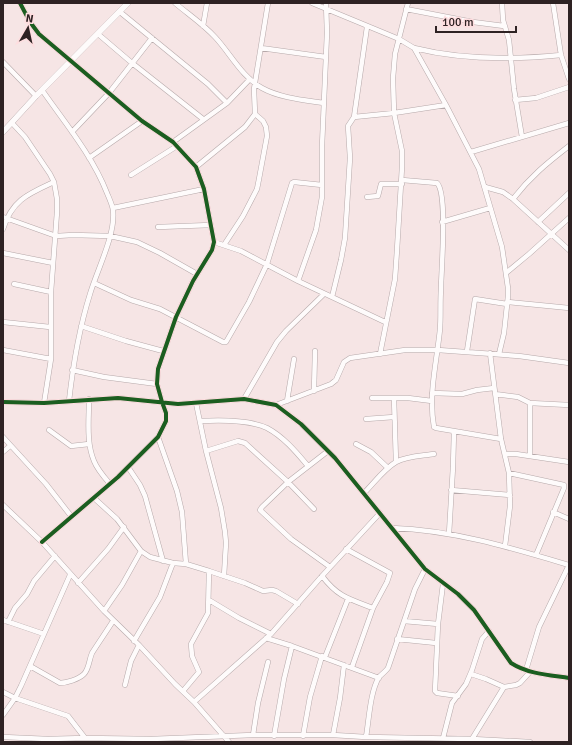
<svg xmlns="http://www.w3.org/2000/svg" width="572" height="745" viewBox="0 0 572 745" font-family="Signika,sans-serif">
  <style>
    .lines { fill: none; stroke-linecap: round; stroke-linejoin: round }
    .minor-casing { stroke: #b6a9aa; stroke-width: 5.5 }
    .tertiary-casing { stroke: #b6a9aa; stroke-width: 6 }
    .minor { stroke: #fefbfb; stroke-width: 4.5 }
    .tertiary { stroke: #fefbfb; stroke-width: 5.5 }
    .cycleway-casing { stroke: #fedddf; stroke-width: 6 }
    .cycleway { stroke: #1b5e20; stroke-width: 4 }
  </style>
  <rect width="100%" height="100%" fill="#f6e5e5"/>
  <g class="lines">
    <!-- minor casing -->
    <g class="minor-casing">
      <path id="minor" d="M20 3 30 22 39 34 142 121 173 142 196 167 204 189 214 242 212 250 193 281 176 317 158 369 157 384 162 402 166 413V421L158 437 118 477 42 542
        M175 3C188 14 203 24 215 37 230 53 242 77 262 88 280 98 304 100 324 103
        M312 3 399 39 414 48 446 105 479 169 502 247 508 288V296L504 333 499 354
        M502 3 503 20 509 40 514 89 522 137
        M553 3 561 55 569 79
        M406 9 473 22 504 26
        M120 12 208 84 227 103
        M203 26 207 3
        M98 34 132 63 203 119
        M261 48 326 57
        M414 48C462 60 511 60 561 55
        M3 62 36 96
        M42 90C65 123 92 155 107 193 109 198 112 204 113 210 116 234 97 270 90 294 79 329 73 365 69 401
        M515 100 536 98 569 87
        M354 117 394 113 446 105
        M12 123 25 137 50 174 54 182 57 199V212L51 292V359L44 403
        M72 132 109 93 152 38
        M173 142 227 103 250 79
        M471 152 569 123
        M89 158 142 121
        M196 167 245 127 255 114 254 89 268 3
        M131 175 177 146
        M402 180 437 183C448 193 441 272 441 289 440 303 441 316 440 329 437 361 428 394 434 427L436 428 501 439
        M485 187 503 192 513 199 569 250
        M367 197 378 196 381 184H402
        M513 199C530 177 547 163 569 146
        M113 208 204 189
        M3 217 56 236 73 235 110 236 137 242 160 253 197 274
        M442 222 490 208
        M538 222 569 193
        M158 227 211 225
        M3 229C12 200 28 194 54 182
        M214 242 241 251 298 281 385 322
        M224 245 243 216 257 189 259 179 267 136 266 127 263 121 255 114
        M3 253 53 263
        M506 273 529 254 569 218
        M298 281 316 230 322 197V146L327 33 326 3
        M94 283 131 300 160 309 223 342H226L249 302 267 264 292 183 294 182 322 185
        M14 284 51 292
        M332 297 341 260 345 238 350 158 348 126 354 117 367 27
        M507 302 569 308
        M3 322 50 327
        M81 326 126 341 163 351
        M3 350 51 359
        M467 351 475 299 507 304
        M490 353 501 439 509 473 510 506 505 546
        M380 354 395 279 397 250 402 167V151L394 113 393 78 395 54 408 3
        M72 370 104 377 157 384
        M314 391 315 351
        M432 393 462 394 477 390 494 388
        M495 394 518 397 530 403V456
        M372 398H408L432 401
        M394 398 396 462
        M89 399C89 419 86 442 94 461 97 469 104 477 110 484
        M244 399 277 342 286 331 324 294
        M287 401 294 359
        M3 402 44 403 118 398 178 404 244 399 276 405 301 424 335 458 425 569 458 594 474 610 511 663C528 674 549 675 569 678
        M196 403 206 451 221 508 225 532 226 543 224 576
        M530 403 569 405
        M276 405 331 384 336 380 344 362 350 358 405 350H438L519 356 569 363
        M366 419 394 417
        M200 421C219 420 250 420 267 428 284 437 297 453 308 466
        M49 430 71 446 89 444
        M3 437 46 484 71 516
        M158 437 177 491 182 512 186 564
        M356 444 371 452 388 468
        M206 451 238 441 245 443 288 482 314 509
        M328 451 288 482 262 507 260 510 291 539 330 567
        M3 452 10 446
        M505 454H516L569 462
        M128 467 140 485 145 496 163 561
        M509 473 564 485V488L536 555
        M451 490 510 495
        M364 493C374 483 384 469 396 462 407 456 422 456 434 454
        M94 498 117 519 141 551 150 557 173 563 186 564 209 571 245 583 263 591 272 590 276 591 298 604
        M3 505 42 542 104 611 139 645 175 684 194 702 229 742
        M553 512 569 519
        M392 528C453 530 512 548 569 565
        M449 534 453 467 454 431
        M346 549 390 573 387 582 373 608 352 667
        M322 576C338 597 349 599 373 608
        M78 583 108 549 124 527
        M443 584 438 624 435 691 437 693 458 696
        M209 600 239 618 271 634
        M104 611 122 585 141 551
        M3 620 44 634
        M404 621 438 624
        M8 622 15 608 27 594 34 581 55 556
        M266 638 292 646 379 678
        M397 639 436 643
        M134 641 160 597 173 563
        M325 657 348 599
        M30 666 60 683C67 683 79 679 84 674 89 669 89 660 92 653 99 642 106 632 113 621
        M526 670 539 627 569 565
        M471 674 486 679 504 687 516 685 520 683 530 672
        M125 685 131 661 139 645
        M183 691 199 672 192 656 191 644 208 613 209 571
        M3 692 15 698 68 716 85 738
        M194 702 271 634 322 576 380 513
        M3 715 15 698 21 686 70 575
        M253 735 258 703 268 662
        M333 735 340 698 344 665
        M274 736 284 679 292 646
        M303 736 310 697 322 656
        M3 737 48 739 85 738 151 739 253 735H333L366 737 472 739 530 742
        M366 737C369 720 370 692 379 677 382 674 386 671 388 668L415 589 425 569
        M472 739 504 687
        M442 742 452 703 466 684 472 670 482 639 489 631"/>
    </g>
    <!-- tertiary casing -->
    <g class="tertiary-casing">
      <path id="tertiary" d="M3 132 36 96 128 3"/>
    </g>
    <!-- minor -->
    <use href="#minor" class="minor"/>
    <!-- tertiary -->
    <use href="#tertiary" class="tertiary"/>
    <!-- cycleway casing -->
    <g class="cycleway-casing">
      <path id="cycleway" d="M20 3 30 22 39 34 142 121 173 142 196 167 204 189 214 242 212 250 193 281 176 317 158 369 157 384 162 402 166 413V421L158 437 118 477 42 542
        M3 402 44 403 118 398 178 404 244 399 276 405 301 424 335 458 425 569 458 594 474 610 511 663C528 674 549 675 569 678"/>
    </g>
    <!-- cycleway -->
    <use href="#cycleway" class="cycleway"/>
  </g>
  <!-- border -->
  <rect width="572" height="745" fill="none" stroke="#2e2223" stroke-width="8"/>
  <!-- north arrow -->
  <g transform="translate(28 28) rotate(9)" stroke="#fedddf" stroke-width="3" paint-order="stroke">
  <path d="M0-3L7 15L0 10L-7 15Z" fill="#2e2223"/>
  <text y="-6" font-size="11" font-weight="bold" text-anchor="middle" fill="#2e2223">N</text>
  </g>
  <!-- scale -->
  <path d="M436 26v6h80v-6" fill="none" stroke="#2e2223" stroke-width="2"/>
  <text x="442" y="26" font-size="12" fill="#2e2223" stroke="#fedddf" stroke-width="3" paint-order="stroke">100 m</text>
</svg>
